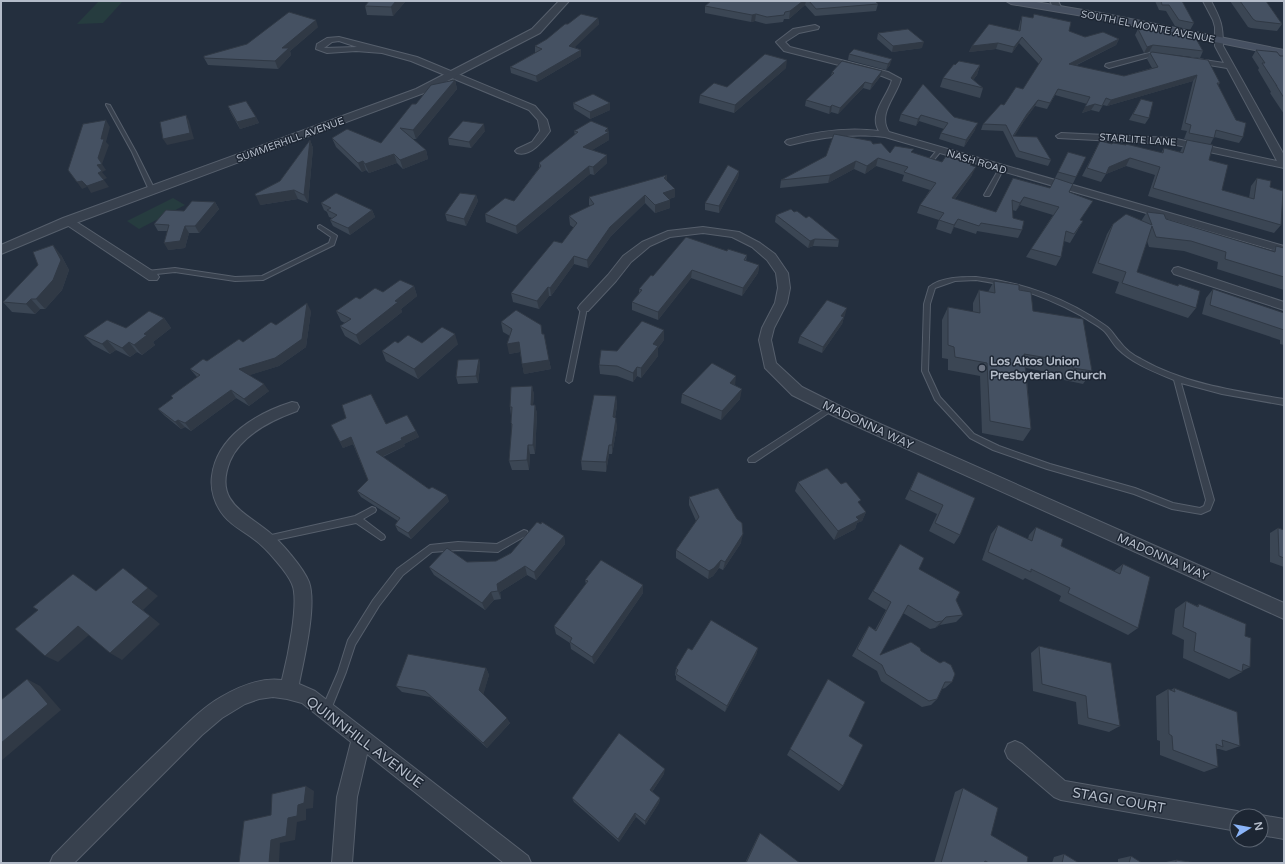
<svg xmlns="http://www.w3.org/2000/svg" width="1285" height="864" font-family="'Varela Round',sans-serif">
<rect width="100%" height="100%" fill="#242f3e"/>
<g fill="#263c3f">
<polygon points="98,2 122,2 103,23 77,24"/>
<polygon points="173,198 185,205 139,229 127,221"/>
</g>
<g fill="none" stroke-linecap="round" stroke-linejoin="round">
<defs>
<g id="service">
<polygon points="106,104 110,105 136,152 155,190 154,191 149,190 132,152 106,105"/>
<polygon points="938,149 942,150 932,162 922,162 922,160 929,160"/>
<polygon points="1000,167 1004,168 990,195 989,196 985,196 984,195"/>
<polygon points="320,225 336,235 337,236 334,245 263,280 235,281 175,272 147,275 144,273 147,271 175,268 235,277 262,276 329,243 331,237 318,228 318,226"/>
<path d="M976 277C1022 282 1068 299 1106 326 1112 330 1115 337 1120 342 1125 349 1133 355 1141 359 1185 384 1235 391 1284 399V405L1222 394 1181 383 1214 500 1210 510 1201 514 1172 509 1134 494 1047 469 993 450 970 438 935 400 922 371 924 304 929 287C941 277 961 277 976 277ZM976 280C1013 285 1047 297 1080 315 1087 320 1096 324 1103 330 1109 335 1112 343 1118 349 1133 364 1155 372 1174 380L1206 500 1204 506 1200 508 1173 503 1135 488 1050 464 999 446 974 434 940 397 928 371 930 304 935 288 955 281Z"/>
<polygon points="584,306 587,308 572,381 569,383 566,381 581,308"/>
<polygon points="831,405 834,408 833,410 755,462 749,462 748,460 749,458"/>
<polygon points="372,507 375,508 376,510 375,512 363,519 384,535 385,537 384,539 381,540 356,523 267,542 264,541 263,539 264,537 267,536 355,516"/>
<polygon points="524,530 527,531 528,533 527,535 501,550 498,552 458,550 432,552 403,575 379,606 355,645 346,672 329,714 326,716 323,714 321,711 338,672 348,640 373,600 397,569 430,545 458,542 497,544"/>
</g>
<g id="minor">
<polygon points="1050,1 1058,1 1062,9 1061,11 1055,11"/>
<path d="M1203 1H1211C1221 20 1223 25 1223 46L1284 155V168L1172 144 1058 138 1056 136 1061 133 1172 138 1277 161 1227 68 1191 62 1187 60 1191 58 1224 63 1215 46V27L1213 20Z"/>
<path d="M815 25 819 27 818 29 799 33 785 42 790 47 888 72 901 79C896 97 877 114 889 132L1284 246V253L885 137C852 133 822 137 790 145L787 144 785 142 787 140C817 131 847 127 879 131 868 114 888 96 892 80L882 76 784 51 776 42 793 29Z"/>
<path d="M339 37 417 57 535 106 547 120 550 131C543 141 531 157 517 153L515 151 517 149 532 142 540 131 538 120 529 110 411 61 382 53 356 51 327 53 316 49 317 44 327 38ZM339 41 357 47 324 48 332 42Z"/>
<polygon points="1149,53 1168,55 1172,57 1168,59 1149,57 1109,68 1105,66 1106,64"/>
<polygon points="68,218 72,219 157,274 159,277 157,280 149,280 64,223 63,221"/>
<polygon points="703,227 739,232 760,243 775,254 788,273 790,288 787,303 774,328 771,340 776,363 802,387 844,408 1284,603 1284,619 834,416 792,395 765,368 759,340 762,328 775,303 778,288 776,273 767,260 752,247 732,237 703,233 670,237 650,246 631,262 616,281 588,311 580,311 578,308 580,305 608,275 623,256 642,242 668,231"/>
<polygon points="1178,267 1284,302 1284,310 1174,274 1172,271 1174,268"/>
<path d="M292 402 297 403 299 407 297 411C272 420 241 435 230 461 214 501 243 511 269 532 281 542 303 567 309 582 317 605 304 659 299 684L315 691 528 856 531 863H504L367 754 357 797 352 863H332L337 797 351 742 302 703 287 699 273 697 259 699 245 704 222 718 202 735 74 863H50L53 856C89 819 126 782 164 746 182 729 200 709 221 697 240 686 261 677 282 680 287 660 300 601 292 584 288 573 265 547 255 540 245 532 232 526 224 516 215 505 210 490 212 476 217 436 257 413 292 402Z"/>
<polygon points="1015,741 1022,744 1065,781 1237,811 1244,814 1245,816 1237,816 1237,831 1061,800 1054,797 1008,758 1005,751 1008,744"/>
<polygon points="1261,815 1284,819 1284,839 1261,835 1261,816 1258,816"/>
</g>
<polygon id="tertiary" points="559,1 569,1 540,33 424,93 73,224 1,254 1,245 63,218 416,89 532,29"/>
<polygon id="secondary" points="1006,1 1030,1 1101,13 1284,50 1284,56 1101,19 1011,4"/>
</defs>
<use href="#service" stroke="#565f6c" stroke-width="2"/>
<use href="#minor" stroke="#565f6c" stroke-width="2"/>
<use href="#tertiary" stroke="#565f6c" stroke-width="2"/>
<use href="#secondary" stroke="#565f6c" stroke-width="2"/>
<use href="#service" fill="#38414e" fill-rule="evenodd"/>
<use href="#minor" fill="#38414e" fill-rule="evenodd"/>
<use href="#tertiary" fill="#38414e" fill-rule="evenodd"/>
<use href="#secondary" fill="#465061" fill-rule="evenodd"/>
</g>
<g fill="#3b4654">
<polygon points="711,1 875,1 878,4 876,11 815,16 805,5 789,19 784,19 783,22 766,24 755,21 751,22 705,13 705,6"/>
<polygon points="1155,1 1182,1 1194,23 1190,30 1175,26 1166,11 1159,10"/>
<polygon points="1230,1 1266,1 1282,24 1277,31 1251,28 1248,27"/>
<polygon points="405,2 393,16 367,15 365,6"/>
<polygon points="1034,14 1069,31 1085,37 1119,39 1116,45 1075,66 1124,76 1152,68 1147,59 1150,53 1220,83 1218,85 1243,137 1239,143 1214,137 1210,145 1209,160 1222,190 1249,198 1251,186 1257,178 1270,187 1281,225 1274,233 1148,196 1155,175 1126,166 1106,174 1101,182 1082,176 1100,141 1112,144 1126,145 1126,144 1161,153 1164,148 1180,152 1182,148 1187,140 1184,139 1187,131 1181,130 1193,81 1107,106 1103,105 1099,112 1091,110 1082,113 1087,104 1055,95 1047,109 1035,106 1024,121 1014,136 1051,160 1048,166 1016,157 1003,131 981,130 983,124 1023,89 1039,64 1019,43 1012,53 996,49 969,52 972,46 1018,31 1020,22 1022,16 1033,18"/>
<polygon points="598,18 599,24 574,47 581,50 581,56 537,82 511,73 510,67 535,53 535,46 547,39 568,24"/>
<polygon points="318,27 290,51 291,55 278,69 208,65 204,58"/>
<polygon points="1138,29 1203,51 1200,58 1149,52 1144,53 1135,35"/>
<polygon points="878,33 922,48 892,52 877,39"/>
<polygon points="854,49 890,65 886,70 848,60 849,54"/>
<polygon points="1256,50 1284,56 1284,114 1270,93 1271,92 1258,70 1259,68 1252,57"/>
<polygon points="955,65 980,65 977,75 973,80 983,88 980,98 940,87 943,78"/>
<polygon points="786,68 734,113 699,103 700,95 727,87"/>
<polygon points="832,72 880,77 870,90 863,88 838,114 831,112 829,114 805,106 806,100 831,76"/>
<polygon points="455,80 457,89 416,139 413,139 426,150 428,159 403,169 397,163 369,173 366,170 362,172 336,147 332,138 381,143 416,104"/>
<polygon points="1141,99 1149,118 1145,124 1129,120"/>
<polygon points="573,103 610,103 610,110 590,119 574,109"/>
<polygon points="228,106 256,117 259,123 240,129 231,113"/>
<polygon points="901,114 954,117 975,130 964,147 939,139 941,133 944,129 919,121 916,126 899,121"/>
<polygon points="608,128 609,140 592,150 607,155 607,163 594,175 590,174 517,234 486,222 485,214 514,201 539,168 539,163 575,135 574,131"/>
<polygon points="485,131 471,148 449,145 448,138"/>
<polygon points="310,140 313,148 308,203 298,199 260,205 280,181"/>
<polygon points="873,144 890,153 913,153 942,162 970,165 972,175 955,199 996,212 1013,178 1050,188 1055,178 1071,183 1055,178 1068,152 1076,177 1069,192 1081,221 1083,221 1070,243 1064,241 1061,257 1056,266 1026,257 1031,249 1053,215 1020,205 1016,211 1012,210 1013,218 1022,230 1018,238 977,231 976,234 954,227 951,234 936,229 939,220 917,213 920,205 930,190 902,181 904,175 876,166 865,174 854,169 828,183 780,188 781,180"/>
<polygon points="739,171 738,178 719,213 705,210 705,203"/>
<polygon points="667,181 675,197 669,199 670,208 655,213 645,203 611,236 588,268 574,264 551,296 549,296 539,309 513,302 511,293 562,243 574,228 570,225 569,216 590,206 589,205 589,197"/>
<polygon points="476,195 478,201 466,226 447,221 445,214"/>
<polygon points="215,202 219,209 199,233 189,233 185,248 168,250 167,231 158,231 154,224 184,211"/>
<polygon points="321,203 372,210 375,217 350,235 333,226 330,220 332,218 329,217 327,212 324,210"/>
<polygon points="794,212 806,218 839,240 838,247 813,246 808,248 775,222 776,215"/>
<polygon points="1147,212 1166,219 1271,251 1276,246 1284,248 1284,290 1217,269 1218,262 1184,251 1149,247 1147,241 1137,272 1178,286 1179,284 1196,308 1188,318 1115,293 1119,282 1092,273 1107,234 1113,224 1141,221"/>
<polygon points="727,251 747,255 746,261 759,265 758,273 742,296 691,278 658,320 632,310 632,302 639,293 639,289 653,276"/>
<polygon points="61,255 69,270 62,290 45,309 40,309 35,314 12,312 3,302"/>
<polygon points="994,281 1019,290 1033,311 1092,371 1083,384 1064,380 1063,375 1026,368 1031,429 1023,441 982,433 980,376 948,370 948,359 942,358 942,320 948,307 973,312 973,303 979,290 988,292"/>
<polygon points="414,286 417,296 401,309 402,312 360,345 345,336 340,326 345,323 341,321 336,311 360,299 383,292"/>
<polygon points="1213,289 1284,313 1284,345 1280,344 1280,340 1202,314 1206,298"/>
<polygon points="311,311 306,347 279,366 249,375 269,391 249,406 236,398 191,431 185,427 181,429 165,416 158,409 173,398 171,396 197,377 190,369 207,361 276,325"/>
<polygon points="845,315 844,317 842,324 822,353 798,343 800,336"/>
<polygon points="164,318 171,328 153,342 155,345 142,355 137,352 130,357 116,350 110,354 93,345 84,336 126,328"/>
<polygon points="501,322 542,334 549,360 551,369 524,374 520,352 509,354 510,336 503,332"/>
<polygon points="664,340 658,348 658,356 641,378 637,376 633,382 617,376 600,374 599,365 617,351"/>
<polygon points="398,343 422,343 458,344 418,379 386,361 382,351"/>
<polygon points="479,359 480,366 478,383 458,384 456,377"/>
<polygon points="532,386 534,395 533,405 535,405 537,414 535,454 530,454 529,470 512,470 509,461 512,428 511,423 511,416 510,407"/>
<polygon points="682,394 740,399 721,420 681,403"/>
<polygon points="616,396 617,406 615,418 617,427 612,454 609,454 606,472 582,470 581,461"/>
<polygon points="386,424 416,431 419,437 404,444 405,446 383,457 429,489 449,501 411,539 398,531 395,525 398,521 361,497 357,491 368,480 353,444 343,448 340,442"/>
<polygon points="918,472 975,498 960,535 954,544 929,531 937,514 905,499"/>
<polygon points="798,482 841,484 866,512 862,521 857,523 855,529 834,540 795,491"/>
<polygon points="689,497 741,543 723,570 719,568 713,576 708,579 676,558 676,550 696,521 689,505"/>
<polygon points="998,525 1028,539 1029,535 1036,527 1061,546 1114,571 1123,564 1138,628 1128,635 1059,601 1061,596 1025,578 1023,580 982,560 991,534"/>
<polygon points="1278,528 1284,530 1284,567 1270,562 1270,533"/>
<polygon points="564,536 565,544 536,580 527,575 500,592 501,599 494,600 485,610 434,575 429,567 467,562 496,561 511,553"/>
<polygon points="900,544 919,569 956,600 963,615 956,622 940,625 935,628 930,629 903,613 880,655 921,651 952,682 945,688 942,689 937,699 931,705 922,707 881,681 877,671 852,656 864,634 869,626 875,630 886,610 868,599"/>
<polygon points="585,580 643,585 643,593 594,664 571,649 570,643 556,634 554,626 586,584"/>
<polygon points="1186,601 1197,606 1199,604 1245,636 1250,667 1242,671 1242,672 1229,679 1183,658 1184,640 1172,634 1175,609"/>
<polygon points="1039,646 1120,726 1109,732 1078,724 1076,702 1033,691 1031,653"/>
<polygon points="758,648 756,655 725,712 676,680 676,676 675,675 676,668 692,650"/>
<polygon points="486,668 489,675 483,694 510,723 487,748 430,697 402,692 396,686"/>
<polygon points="828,679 849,736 843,786 839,791 787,755"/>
<polygon points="1174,688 1240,746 1226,751 1219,749 1216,749 1218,767 1204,772 1160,755 1160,741 1157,740 1156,696 1168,689 1171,690"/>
<polygon points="664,774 652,792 660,798 659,803 645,825 636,817 619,842 574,802 572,798"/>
<polygon points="963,788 991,835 1027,863 934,863 955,792"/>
<polygon points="760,833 800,863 745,863 758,836"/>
<polygon points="1064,854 1079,863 1052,863 1054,857"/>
<polygon points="1131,856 1142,863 1118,863 1118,859"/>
<polygon points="1176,860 1196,863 1167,863 1166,862"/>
</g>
<g fill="#303945">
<polygon points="396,1 404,1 405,2 393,16 391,7"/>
<polygon points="803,1 806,1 805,5 789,19 790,11"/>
<polygon points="756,14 755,21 751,22 752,15"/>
<polygon points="598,18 599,24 570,52 569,46"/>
<polygon points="316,20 318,27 290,51 291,55 278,69 275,61 282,48"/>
<polygon points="1022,37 1019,43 1012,53 1014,47"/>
<polygon points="1119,39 1116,45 1066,70 1069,64"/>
<polygon points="924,42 922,48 892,52 893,46"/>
<polygon points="998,43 996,49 969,52 972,46"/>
<polygon points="1153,45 1149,52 1144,53 1147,47"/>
<polygon points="581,50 581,56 537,82 536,76"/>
<polygon points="892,59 890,65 886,70 888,64"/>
<polygon points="787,60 786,68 734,113 735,105"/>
<polygon points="980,65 977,75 969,85 971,78"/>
<polygon points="882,71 880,77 870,90 872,84"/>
<polygon points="1197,75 1193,81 1107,106 1111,100"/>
<polygon points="455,80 457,89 416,139 413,130"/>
<polygon points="865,82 863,88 838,114 840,108"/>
<polygon points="1058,89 1055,95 1047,109 1050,103"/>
<polygon points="1038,100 1035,106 1024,121 1013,139 1013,138 1027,114"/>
<polygon points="610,103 610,110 590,119 590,112"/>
<polygon points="1095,104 1091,110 1082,113 1085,107"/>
<polygon points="832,105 831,112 829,114 830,107"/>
<polygon points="186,115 189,121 194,139 167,145 163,139"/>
<polygon points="921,115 919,121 916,126 918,119"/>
<polygon points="256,117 259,123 240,129 237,122"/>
<polygon points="106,120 110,127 106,142 109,145 102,164 106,170 102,172 107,178 103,180 98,173 97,165 98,158 101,139"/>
<polygon points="978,123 975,130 964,147 966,140"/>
<polygon points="484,124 485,131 471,148 469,142"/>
<polygon points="608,128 609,140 584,155 583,147"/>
<polygon points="310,140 313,148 308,203 304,195"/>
<polygon points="426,150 428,159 403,169 400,160"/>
<polygon points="394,154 397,163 369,173 365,164"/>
<polygon points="607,155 607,163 594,175 593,167"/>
<polygon points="878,158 876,166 865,174 867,166"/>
<polygon points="1130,158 1126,166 1106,174 1109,167"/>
<polygon points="363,161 366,170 362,172 358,163"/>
<polygon points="856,161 854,169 828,183 830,175"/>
<polygon points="589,166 590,174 517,234 516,226"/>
<polygon points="976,167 972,175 949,207 952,198"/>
<polygon points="739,171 738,178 719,213 719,206"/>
<polygon points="667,175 667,183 664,178"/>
<polygon points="104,180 109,187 91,193 87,186"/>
<polygon points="82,181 87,187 82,189 77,182"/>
<polygon points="675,189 675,197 663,201 663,193"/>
<polygon points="294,190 298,199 260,205 256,196"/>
<polygon points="476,195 478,201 466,226 464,219"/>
<polygon points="645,195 645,203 611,236 588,268 587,260 610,227"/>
<polygon points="1024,197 1020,205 1016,211 1020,203"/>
<polygon points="670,200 670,208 655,213 655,205"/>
<polygon points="215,202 219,209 199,233 195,226"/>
<polygon points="372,210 375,217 350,235 348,228"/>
<polygon points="958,219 954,227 951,234 954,225"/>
<polygon points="185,226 189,233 185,248 168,250 164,243"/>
<polygon points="815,239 813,246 808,248 810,241"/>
<polygon points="53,245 61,255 69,270 62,290 45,309 36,299"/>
<polygon points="574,256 574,264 551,296 550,288"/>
<polygon points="759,265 758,273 742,296 743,288"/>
<polygon points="692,270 691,278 658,320 658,312"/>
<polygon points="414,286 417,296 401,309 402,312 360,345 356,335 395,301"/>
<polygon points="548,287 549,296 539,309 537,301"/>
<polygon points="31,299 40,309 35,314 26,304"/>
<polygon points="307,303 311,311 306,347 279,366 244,377 239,369"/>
<polygon points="847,308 845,315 839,323 841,316"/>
<polygon points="844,317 842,324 822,353 823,347"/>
<polygon points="164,318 171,328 153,342 155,345 142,355 134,345 144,334"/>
<polygon points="664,330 664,340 658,348 658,356 641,378 641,368 653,344"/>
<polygon points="455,334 458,344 418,379 414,369"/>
<polygon points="107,340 116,350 110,354 102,344"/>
<polygon points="129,342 137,352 130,357 122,348"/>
<polygon points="519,342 520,352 509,354 507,344"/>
<polygon points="479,359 480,366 478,383 476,376"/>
<polygon points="549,360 551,369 524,374 522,364"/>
<polygon points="637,367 637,376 633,382 633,373"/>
<polygon points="736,376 735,386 730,383"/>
<polygon points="264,384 269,391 249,406 244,399"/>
<polygon points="532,386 534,395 532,414 531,405"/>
<polygon points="742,389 740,399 721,420 722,411"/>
<polygon points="231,390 236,398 191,431 185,423"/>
<polygon points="616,396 617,406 613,427 613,417"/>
<polygon points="535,405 537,414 535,454 533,445"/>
<polygon points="616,418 617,427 612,454 612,445"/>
<polygon points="178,420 185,427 181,429 175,422"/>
<polygon points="416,431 419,437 404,444 405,446 379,458 376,452 401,438"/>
<polygon points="351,437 354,444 343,448 340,442"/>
<polygon points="528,445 530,454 529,470 527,460"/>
<polygon points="609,445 609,454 606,472 606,462"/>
<polygon points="447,495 449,501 411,539 408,533"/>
<polygon points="866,512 862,521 857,523 855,529 834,540 838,531 856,517"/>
<polygon points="743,534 741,543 723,570 725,562"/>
<polygon points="564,536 565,544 536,580 534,572"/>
<polygon points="721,560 719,568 713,576 708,579 709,571"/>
<polygon points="525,566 527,575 500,592 501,599 498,591 497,584"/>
<polygon points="643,585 643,593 594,664 592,657"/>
<polygon points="148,588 158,596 143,610 160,624 122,660 110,653 132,602"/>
<polygon points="491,592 494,600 485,610 482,603"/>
<polygon points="946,617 940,625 935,628"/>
<polygon points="78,626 90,634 58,662 45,656"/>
<polygon points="758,648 756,655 725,712 727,706"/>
<polygon points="486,668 489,675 483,696 479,690"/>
<polygon points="27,679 40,686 61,710 1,761 1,743"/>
<polygon points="507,718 510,723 487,748 483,743"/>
<polygon points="665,769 664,774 650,795 650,790"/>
<polygon points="306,786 314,791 313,808 306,809 306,820 297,822 295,840 280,843 279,863 269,863 271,840 298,805"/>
<polygon points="660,798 659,803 645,825 645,821"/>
<polygon points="635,813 636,817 619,842 618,839"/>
</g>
<g fill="#455162" stroke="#303945">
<polygon points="369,1 396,1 391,7 365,6"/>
<polygon points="711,1 803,1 790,11 785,12 784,15 767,17 756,14 752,15 705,6"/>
<polygon points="809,1 875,1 878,4 816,9"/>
<polygon points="1161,1 1182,1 1194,23 1179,20 1169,5 1162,5"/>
<polygon points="1240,1 1266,1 1282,24 1256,21 1253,19"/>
<polygon points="289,12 316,20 282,48 289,48 275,61 204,58 204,56 247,44"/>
<polygon points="581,14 598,18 569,46 581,50 536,76 510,67 542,49 535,46 547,39 565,24 568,24"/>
<polygon points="1034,14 1071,22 1069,31 1085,37 1103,32 1119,39 1069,64 1124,76 1158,67 1150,53 1152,52 1208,60 1220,83 1217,83 1236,120 1246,123 1243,137 1216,130 1214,138 1189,133 1191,125 1185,123 1197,75 1111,100 1106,98 1102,106 1095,104 1085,107 1090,97 1058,89 1050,103 1038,100 1027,114 1013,136 1037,137 1051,160 1019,151 1006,125 983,124 1001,104 1004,105 1016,87 1023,89 1042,59 1022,37 1014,47 998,43 972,46 989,24 1020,31 1022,16 1033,18"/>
<polygon points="908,29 924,42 893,46 878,33"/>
<polygon points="1138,29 1194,35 1203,51 1153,45 1147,47"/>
<polygon points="854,49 892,59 888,64 849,54"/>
<polygon points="1256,50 1277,52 1280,56 1284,56 1284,98 1276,85 1277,86 1262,63 1265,63"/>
<polygon points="765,54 787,60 735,105 700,95 714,83 727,87"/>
<polygon points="842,61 882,71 872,84 865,82 840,108 832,105 830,107 806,100 834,73 832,72"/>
<polygon points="959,61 980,65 971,78 983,88 943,78 954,64 955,65"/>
<polygon points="455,80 413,130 400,128 426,150 400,160 394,154 365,164 363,161 358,163 332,138 347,129 381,143 412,104 416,104 431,85"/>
<polygon points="923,84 954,117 978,123 966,140 941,133 948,123 921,115 918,119 901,114"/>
<polygon points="593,94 610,103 590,112 573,103"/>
<polygon points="1141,99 1153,102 1149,118 1133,114"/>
<polygon points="246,101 256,117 237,122 228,106"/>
<polygon points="186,115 190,133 163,139 160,122"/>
<polygon points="106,120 101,139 104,139 98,158 102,164 97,165 102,171 98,173 104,180 87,186 82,181 77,182 68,170 83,124"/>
<polygon points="463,121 484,124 469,142 448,138"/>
<polygon points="591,121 608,128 605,131 609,132 583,147 607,155 593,167 589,166 516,226 485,214 505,198 514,201 541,166 539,163 578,132 574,131"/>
<polygon points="834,134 871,141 873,144 881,143 890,153 895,146 914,149 911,152 942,162 946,156 971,164 970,165 976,167 952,198 996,212 1013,178 1050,188 1055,178 1073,184 1069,192 1093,201 1080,220 1083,221 1074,234 1066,231 1061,257 1031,249 1059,207 1024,197 1020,203 1012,200 1013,218 1024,221 1022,230 981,223 979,226 958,219 954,225 939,220 944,213 920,205 936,183 904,172 908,167 878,158 867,166 856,161 830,175 781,180 826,156"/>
<polygon points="310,140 304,195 294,190 256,196 255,194 280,181"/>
<polygon points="1187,140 1213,145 1209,160 1228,165 1222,190 1254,199 1257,178 1271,181 1270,187 1283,191 1281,225 1153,188 1160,167 1130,158 1109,167 1106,174 1087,168 1100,141 1112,144 1113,143 1126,145 1126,144 1163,153 1164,148 1183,153"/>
<polygon points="1068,152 1086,157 1076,177 1058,172"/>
<polygon points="728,165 739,171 719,206 705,203"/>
<polygon points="667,175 664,178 675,189 663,193 670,200 655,205 645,195 610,227 587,260 574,256 550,288 548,287 537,301 511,293 554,241 562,243 577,223 569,216 594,204 589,197"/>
<polygon points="336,193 372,210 348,228 330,220 337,215 327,210 331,208 321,203"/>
<polygon points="460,193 476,195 464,219 445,214"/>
<polygon points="192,201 215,202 195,226 185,226 180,241 164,243 169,225 154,224 166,210 184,211"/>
<polygon points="791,209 794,212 797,211 806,218 809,216 839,240 815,239 810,241 776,215"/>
<polygon points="1147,212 1164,214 1166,219 1275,252 1276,246 1284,248 1284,277 1225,259 1226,252 1191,241 1156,237 1152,226 1137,272 1178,286 1179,284 1200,291 1196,308 1122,283 1126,272 1098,263 1113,224 1126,214 1152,225"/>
<polygon points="686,237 727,251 728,249 747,255 744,260 759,265 743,288 692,270 658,312 632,302 642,290 639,289 651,275 653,276"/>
<polygon points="53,245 61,260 53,280 36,299 31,299 26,304 3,302 38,265 33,252"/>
<polygon points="400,280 414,286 395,301 398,302 356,335 340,326 351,319 336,311 356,297 360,299 375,288 383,292"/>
<polygon points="994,281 1019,285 1019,290 1031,292 1033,311 1083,319 1092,371 1073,368 1072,362 1024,354 1031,429 990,421 987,363 955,357 954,347 948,345 948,307 980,313 979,290 995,293"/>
<polygon points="1213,289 1284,313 1284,330 1210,305"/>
<polygon points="827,300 847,308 841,316 844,317 823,347 800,336"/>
<polygon points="307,303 302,339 275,358 239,369 264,384 244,399 231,390 185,423 178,420 175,422 158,409 173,398 171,396 200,375 190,369 203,359 207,361 239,339 243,342 271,322 276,325"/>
<polygon points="516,310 541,325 542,334 544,334 549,360 522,364 519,342 507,344 512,329 501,322"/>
<polygon points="149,311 164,318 144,334 147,335 134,345 129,342 122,348 107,340 102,344 84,336 107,320 126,328"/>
<polygon points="642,321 664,330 653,344 658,346 641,368 637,367 633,373 617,366 599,365 601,350 617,351"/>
<polygon points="442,327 455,334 414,369 382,351 395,341 398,343 408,335 422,343"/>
<polygon points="479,359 476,376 456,377 458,360"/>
<polygon points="712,363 736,376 730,383 742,389 722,411 682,394"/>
<polygon points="532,386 531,405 535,405 533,445 528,445 527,460 509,461 512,424 511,423 512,407 510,407 511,387"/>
<polygon points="371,394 386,424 407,415 416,431 401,438 402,440 376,452 429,489 432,487 447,495 408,533 395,525 400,518 357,491 368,480 351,437 340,442 331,425 346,418 342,405"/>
<polygon points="594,395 616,396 613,417 616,418 612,445 609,445 606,462 581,461"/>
<polygon points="827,468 841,484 846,482 861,500 858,502 866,512 856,517 859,520 838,531 798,482"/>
<polygon points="918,472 975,498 960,535 935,523 943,505 910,490"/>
<polygon points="718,488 737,519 742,523 743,534 725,562 721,560 714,568 709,571 676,550 699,517 689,497"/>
<polygon points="537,522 541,524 542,522 564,536 534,572 525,566 497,584 498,591 491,592 482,603 429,567 447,548 467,562 496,561 511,553"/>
<polygon points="998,525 1032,541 1036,527 1063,539 1061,546 1120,574 1123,564 1150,577 1138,628 1068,593 1070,588 1031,569 1031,572 988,552"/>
<polygon points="1278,528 1284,530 1284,558 1279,556"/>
<polygon points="900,544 924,558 919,569 960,592 956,600 963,615 946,617 942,621 936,622 908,605 880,655 911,642 920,648 921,651 940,663 944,661 951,665 955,674 952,682 945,682 937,699 929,701 886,674 882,665 857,649 869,626 876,631 891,602 873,591"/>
<polygon points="601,560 643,585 592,657 570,642 572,638 554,626 588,581 585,580"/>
<polygon points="123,568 148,588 132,602 150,616 110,653 78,626 45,656 15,629 38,610 33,607 73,574 96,591"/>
<polygon points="1186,601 1198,607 1199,604 1246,624 1245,636 1251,638 1250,667 1243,664 1242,672 1194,651 1196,633 1183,627"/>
<polygon points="711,620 758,648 727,706 676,674 678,670 676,668 688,648 692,650"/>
<polygon points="1039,646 1111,663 1120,726 1088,718 1086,696 1042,684"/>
<polygon points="408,654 486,668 479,690 507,718 483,743 425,691 396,686"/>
<polygon points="27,679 48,704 1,743 1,700"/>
<polygon points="828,679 865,702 849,736 863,745 843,786 790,749"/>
<polygon points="1174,688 1237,712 1240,746 1222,740 1223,747 1216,744 1218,767 1173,750 1172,736 1169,734 1168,689 1175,692"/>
<polygon points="619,733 665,769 650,790 660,798 645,821 635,813 618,839 572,798"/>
<polygon points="306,786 304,803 298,805 297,816 288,818 286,836 271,840 269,863 239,863 244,821 271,815 272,794"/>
<polygon points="963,788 998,808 991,835 1028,857 1027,863 989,863 985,861 984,863 941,863"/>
<polygon points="760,833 800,863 746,863"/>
<polygon points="1064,854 1079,863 1062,863"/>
<polygon points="1131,856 1142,863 1129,863"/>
<polygon points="1176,860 1196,863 1176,863"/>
</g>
<circle fill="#6b7280" stroke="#1d2633" stroke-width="1.5" cx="982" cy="368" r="4"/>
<g text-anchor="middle" stroke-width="3" stroke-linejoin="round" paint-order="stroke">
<g font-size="10" fill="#b4bcc9" stroke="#1d2633">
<text transform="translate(1148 26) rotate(11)" y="4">SOUTH EL MONTE AVENUE</text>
<text transform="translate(290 139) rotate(-20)" y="4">SUMMERHILL AVENUE</text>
<text transform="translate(1138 139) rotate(4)" y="4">STARLITE LANE</text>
<text transform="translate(977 161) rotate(17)" y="4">NASH ROAD</text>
</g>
<g font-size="12" font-weight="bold" fill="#b4bcc9" stroke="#1d2633" text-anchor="start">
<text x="990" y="365">Los Altos Union<tspan x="990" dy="14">Presbyterian Church</tspan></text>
</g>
<g font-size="12" fill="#b4bcc9" stroke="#1d2633">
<text transform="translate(868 425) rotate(25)" y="4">MADONNA WAY</text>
<text transform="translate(1163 557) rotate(24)" y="4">MADONNA WAY</text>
</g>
<g font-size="14" fill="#b4bcc9" stroke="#1d2633">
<text transform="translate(365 742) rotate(37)" y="5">QUINNHILL AVENUE</text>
<text transform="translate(1119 800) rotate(10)" y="5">STAGI COURT</text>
</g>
</g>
<rect width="1285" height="864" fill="none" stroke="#b4bcc9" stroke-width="4"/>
<g transform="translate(1249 828) rotate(79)"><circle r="19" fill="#1d2633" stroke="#59626f"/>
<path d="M0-3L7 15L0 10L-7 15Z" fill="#8ab4f8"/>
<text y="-6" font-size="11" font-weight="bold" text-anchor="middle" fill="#b4bcc9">N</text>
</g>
</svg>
